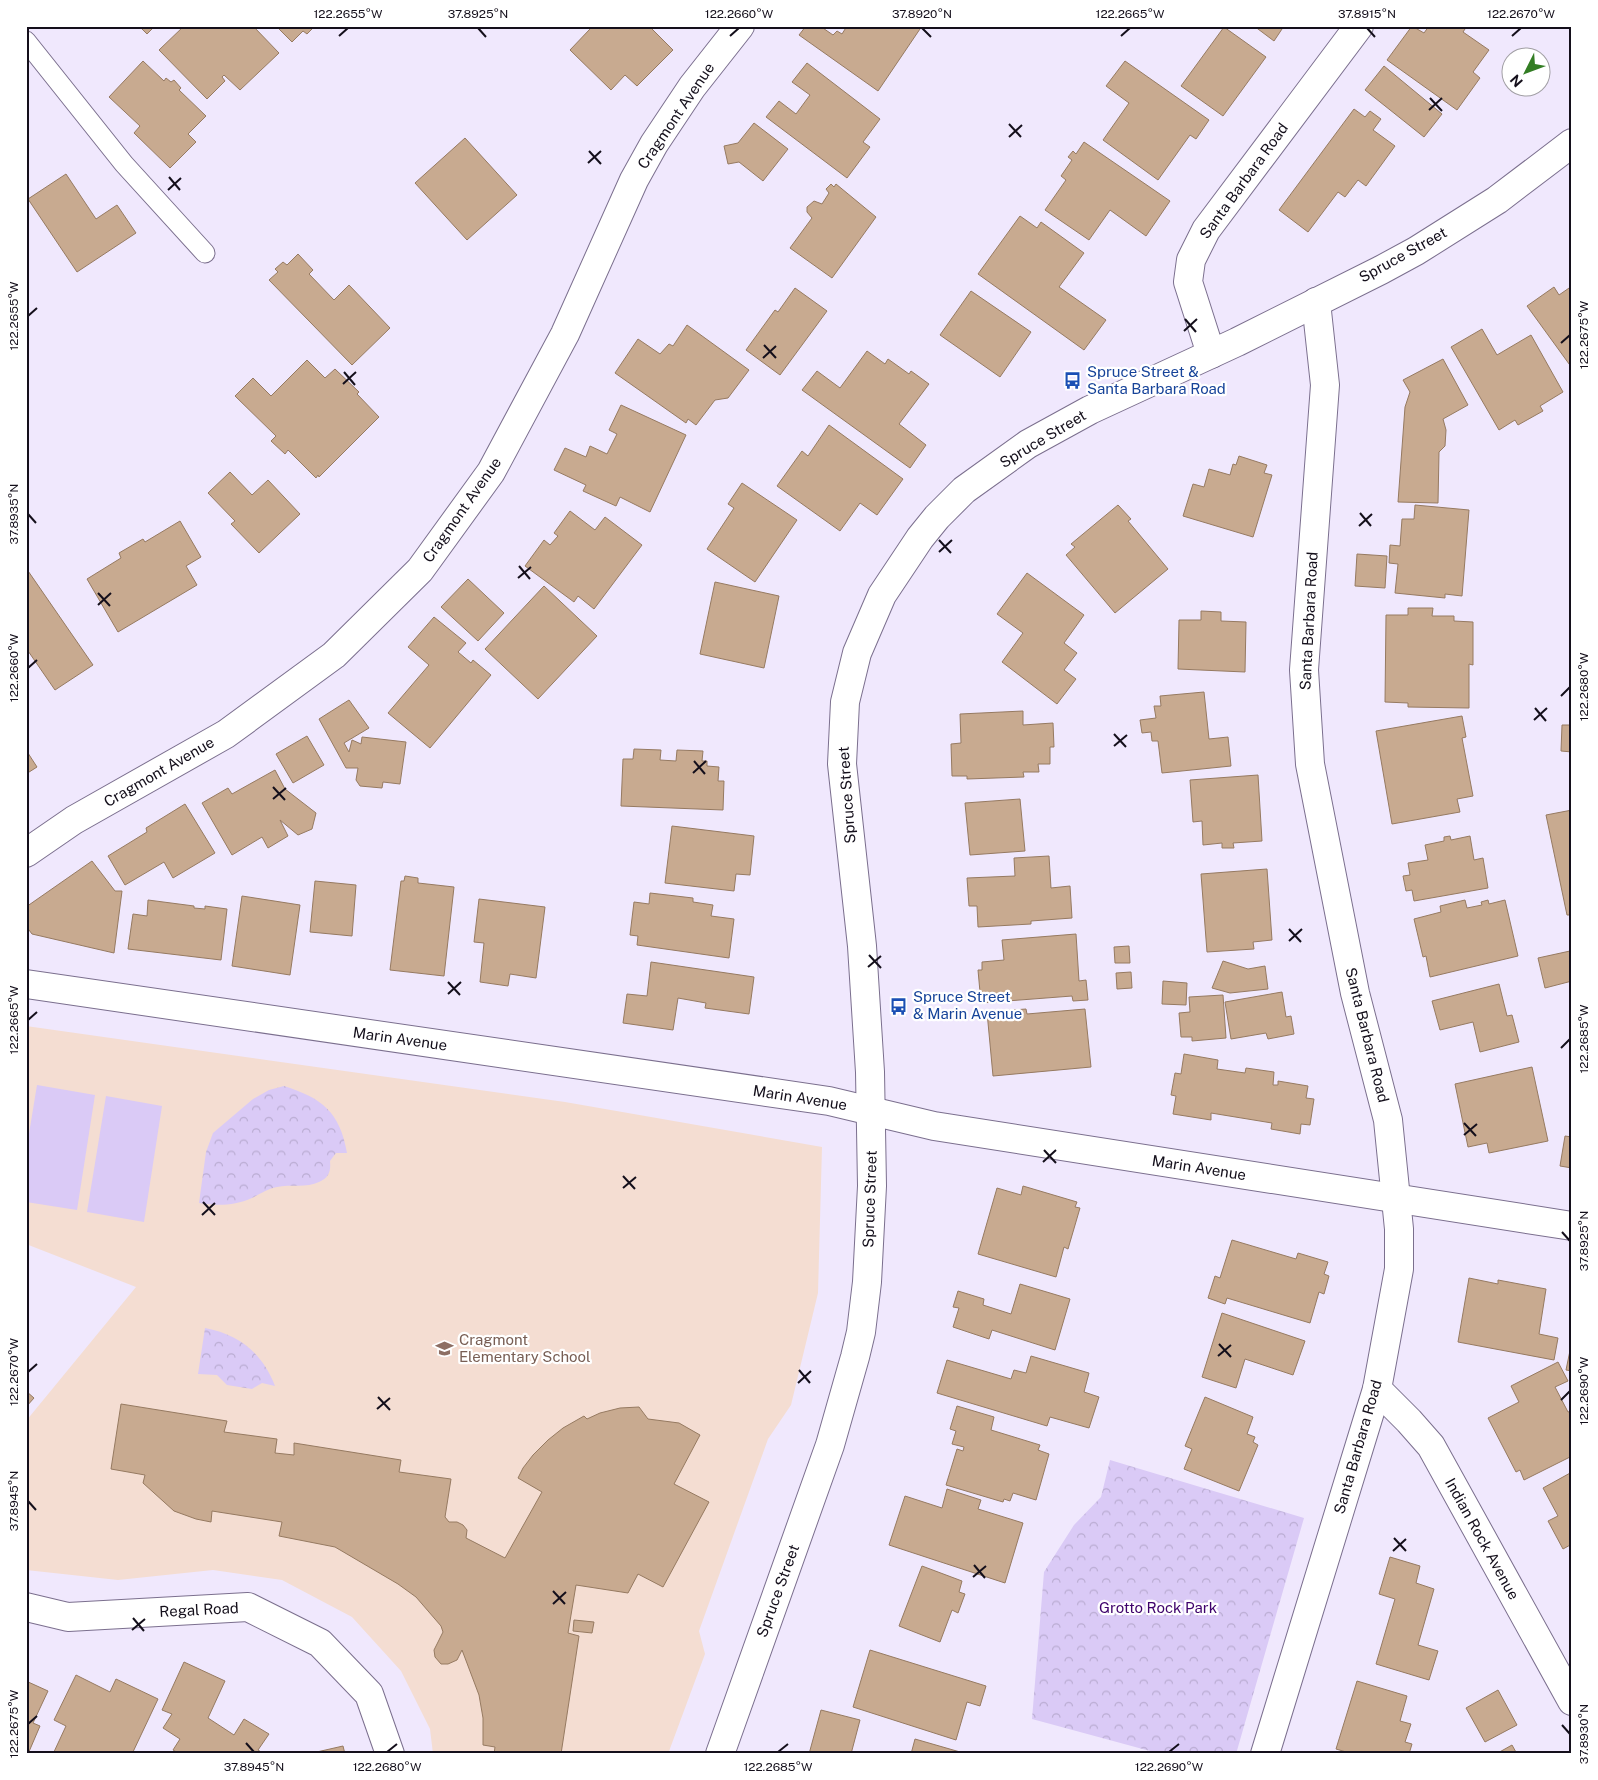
<svg xmlns="http://www.w3.org/2000/svg" width="1598" height="1780" font-family="'Public Sans',sans-serif">
<defs>
<pattern id="park-crowns" width="20" height="18" patternUnits="userSpaceOnUse" patternTransform="scale(1.25)"><rect width="20" height="18" fill="#dacaf6"/><path d="M2 6a3 3 0 1 1 6 0M12 15a3 3 0 1 1 6 0" fill="none" stroke="#baacd2"/></pattern>
</defs>
<rect width="100%" height="100%" fill="#f0e8fd"/>
<polygon fill="#f4ddd2" points="26,1026 565,1102 822,1147 818,1293 791,1405 768,1439 699,1631 705,1654 668,1754 433,1754 430,1729 401,1671 352,1617 282,1580 213,1570 118,1580 26,1570 26,1421 136,1287 26,1244"/>
<g fill="url(#park-crowns)">
<path d="M284 1086C322 1098 340 1112 347 1153H336L330 1161C331 1171 329 1178 319 1182 307 1188 290 1184 277 1187 267 1189 260 1194 252 1198 234 1206 217 1206 199 1203L206 1152 213 1133 253 1099 269 1090Z"/>
<path d="M205 1328C239 1334 263 1354 275 1386L262 1383 252 1389 227 1385 217 1375 198 1374Z"/>
<polygon points="1110,1460 1304,1518 1236,1754 1161,1754 1032,1719 1044,1572 1074,1525 1101,1497"/>
</g>
<g fill="#dacaf6">
<polygon points="37,1085 95,1095 77,1210 26,1202 26,1152"/>
<polygon points="106,1096 162,1106 144,1222 87,1212"/>
</g>
<g fill="#c8aa90" stroke="#967a61">
<polygon points="139,26 155,26 147,34"/>
<polygon points="184,26 253,26 279,53 240,90 224,75 222,77 225,81 207,99 159,50"/>
<polygon points="276,26 315,26 307,34 303,31 292,42"/>
<polygon points="588,26 649,26 673,50 637,86 625,75 611,90 570,50 590,29"/>
<polygon points="806,26 820,26 833,35 837,31 842,34 847,26 922,26 878,91 799,35"/>
<polygon points="1254,26 1284,26 1274,41"/>
<polygon points="1412,26 1424,33 1429,26 1467,26 1463,32 1489,50 1473,72 1480,78 1457,110 1387,60"/>
<polygon points="1224,27 1266,57 1223,116 1181,86"/>
<polygon points="143,61 164,81 166,78 171,82 174,80 181,88 179,90 206,116 188,134 196,142 170,168 134,133 140,126 109,97"/>
<polygon points="1125,61 1209,120 1196,139 1190,135 1158,180 1103,140 1129,103 1106,86"/>
<polygon points="807,63 880,119 863,142 870,147 847,178 766,117 779,101 796,114 810,95 792,82"/>
<polygon points="1384,66 1442,114 1424,137 1365,90"/>
<polygon points="1354,109 1365,117 1370,111 1381,119 1373,130 1395,146 1366,186 1358,180 1345,197 1338,192 1308,232 1279,210"/>
<polygon points="754,123 788,149 763,181 739,162 728,164 724,146 738,143"/>
<polygon points="465,138 517,195 467,240 415,183"/>
<polygon points="1084,142 1170,201 1146,236 1110,210 1089,240 1045,210 1066,180 1061,176 1072,160 1068,157 1073,151 1076,154"/>
<polygon points="66,174 96,219 117,205 136,233 77,272 28,199"/>
<polygon points="831,184 834,187 836,184 876,217 832,278 790,248 812,218 807,212 807,207 814,201 822,204 829,193 826,189"/>
<polygon points="1020,216 1037,228 1041,222 1084,253 1059,287 1106,320 1084,350 978,274"/>
<polygon points="298,254 313,270 309,274 334,300 349,285 390,328 352,365 269,280 278,272 275,269 283,262 287,265"/>
<polygon points="1572,286 1572,368 1527,306 1554,287 1559,295"/>
<polygon points="795,288 827,311 780,375 746,350 775,310 778,312"/>
<polygon points="971,291 1031,332 1000,377 940,335"/>
<polygon points="687,325 749,370 728,398 715,400 696,425 688,419 686,423 615,373 638,339 660,354 669,344 673,346"/>
<polygon points="1482,329 1497,355 1531,335 1563,392 1540,406 1543,411 1518,425 1515,420 1499,430 1451,347"/>
<polygon points="867,351 885,364 888,359 909,374 911,371 929,384 899,424 926,445 910,468 802,390 817,371 840,388"/>
<polygon points="1443,359 1468,405 1443,419 1446,430 1445,446 1439,452 1438,503 1398,502 1405,407 1410,392 1403,380"/>
<polygon points="307,360 325,378 335,369 359,392 357,394 379,417 319,477 318,475 316,478 288,450 285,454 271,441 276,436 235,396 253,378 271,396"/>
<polygon points="621,405 686,435 650,512 620,497 616,506 583,491 586,485 554,470 565,448 586,457 590,446 607,454 617,434 609,430"/>
<polygon points="829,425 903,479 877,515 860,503 840,531 777,486 802,451 808,456"/>
<polygon points="1239,456 1267,465 1264,473 1272,475 1253,537 1183,516 1193,484 1204,487 1209,469 1230,475 1233,464 1236,465"/>
<polygon points="230,472 252,495 268,480 300,514 259,553 231,524 235,521 208,493"/>
<polygon points="742,483 797,520 755,582 707,549 734,508 728,504"/>
<polygon points="1118,505 1131,519 1128,521 1168,569 1115,613 1066,555 1075,547 1071,544"/>
<polygon points="1415,505 1469,510 1462,596 1445,594 1445,598 1395,593 1398,564 1389,563 1390,545 1400,546 1402,519 1414,519"/>
<polygon points="570,511 595,530 605,517 642,545 594,609 578,596 574,602 525,566 544,540 550,545 558,536 554,533"/>
<polygon points="180,521 201,557 186,566 197,585 118,632 87,579 121,558 119,553 143,539 145,542"/>
<polygon points="1357,554 1387,556 1385,588 1355,586"/>
<polygon points="26,568 93,665 55,690 26,648"/>
<polygon points="1027,573 1084,615 1064,643 1077,653 1064,670 1076,679 1057,704 1002,662 1023,633 997,614"/>
<polygon points="468,579 504,613 478,641 441,607"/>
<polygon points="715,582 779,596 764,668 700,654"/>
<polygon points="544,586 597,636 538,699 485,649"/>
<polygon points="1408,608 1433,608 1432,616 1454,616 1454,621 1473,622 1473,665 1469,664 1469,708 1408,707 1408,703 1385,702 1386,615 1408,615"/>
<polygon points="1201,611 1221,612 1221,621 1246,622 1245,672 1178,669 1179,620 1201,620"/>
<polygon points="434,617 466,643 458,652 471,663 473,660 491,675 430,748 388,713 429,665 408,647"/>
<polygon points="1204,692 1209,739 1228,737 1231,766 1162,773 1158,741 1152,741 1151,732 1142,733 1140,720 1156,718 1154,706 1161,706 1160,696"/>
<polygon points="349,700 369,728 344,743 349,752 352,740 361,744 362,737 406,742 400,784 383,782 382,788 360,786 356,780 358,768 346,768 319,719"/>
<polygon points="1023,711 1023,725 1053,723 1054,747 1050,747 1050,764 1038,764 1039,772 1023,772 1024,777 967,779 967,776 952,776 951,744 961,743 960,714"/>
<polygon points="1462,716 1466,737 1462,738 1473,796 1457,799 1460,812 1392,824 1376,731"/>
<polygon points="1562,725 1572,725 1572,752 1561,751"/>
<polygon points="307,736 324,765 293,783 276,754"/>
<polygon points="634,749 661,750 660,760 676,761 677,750 703,751 702,761 707,761 707,766 719,767 718,781 724,781 723,810 621,806 623,759 633,759"/>
<polygon points="26,750 37,767 26,774"/>
<polygon points="275,770 285,789 316,813 312,829 298,835 280,820 288,836 268,848 262,837 232,855 202,803 228,788 232,794"/>
<polygon points="1258,775 1262,841 1233,843 1234,848 1222,848 1222,843 1203,845 1202,821 1193,822 1190,780"/>
<polygon points="1020,799 1025,851 970,855 965,803"/>
<polygon points="185,804 215,853 173,878 164,862 125,885 108,856 147,832 146,828"/>
<polygon points="1572,810 1572,915 1567,915 1546,815"/>
<polygon points="672,826 754,836 750,875 736,874 734,891 665,883"/>
<polygon points="1450,836 1451,840 1470,836 1474,860 1483,858 1488,888 1414,901 1412,890 1406,891 1403,876 1410,875 1408,863 1428,860 1425,845 1444,841 1444,837"/>
<polygon points="1049,856 1051,888 1070,886 1072,918 1031,921 1031,924 978,927 977,906 969,906 967,878 1015,876 1014,858"/>
<polygon points="92,861 115,891 122,891 114,953 32,934 26,926 26,907"/>
<polygon points="1267,869 1272,940 1253,942 1254,949 1207,952 1201,874"/>
<polygon points="405,876 418,878 418,883 454,887 444,976 390,970 401,881 404,881"/>
<polygon points="315,881 356,885 352,936 310,932"/>
<polygon points="650,893 693,898 693,902 713,905 711,916 734,919 729,958 637,945 638,936 630,935 634,902 649,904"/>
<polygon points="242,896 300,905 290,975 232,966"/>
<polygon points="479,899 545,907 536,978 510,974 508,986 480,982 484,943 474,942"/>
<polygon points="148,900 194,906 194,908 205,909 205,906 227,909 221,960 128,949 133,914 147,916"/>
<polygon points="1465,900 1467,908 1482,905 1481,902 1488,900 1489,904 1505,900 1518,956 1430,977 1426,956 1423,957 1414,919 1441,912 1440,906"/>
<polygon points="1076,934 1079,981 1086,980 1088,1000 1073,1001 1072,996 981,1003 978,970 982,970 982,962 1004,960 1002,940"/>
<polygon points="1129,946 1130,963 1115,963 1114,947"/>
<polygon points="1570,951 1572,981 1545,988 1538,958"/>
<polygon points="1223,961 1248,969 1265,966 1268,989 1230,993 1212,988"/>
<polygon points="651,962 754,977 749,1014 705,1008 706,1003 678,998 673,1030 623,1023 627,994 647,996"/>
<polygon points="1131,972 1132,988 1117,989 1116,973"/>
<polygon points="1163,981 1187,983 1186,1005 1162,1004"/>
<polygon points="1499,984 1507,1016 1512,1015 1519,1042 1480,1052 1473,1022 1440,1030 1432,1001"/>
<polygon points="1282,992 1286,1017 1291,1016 1294,1034 1268,1039 1266,1033 1231,1039 1225,1002"/>
<polygon points="1223,995 1226,1038 1192,1041 1192,1037 1181,1037 1179,1013 1190,1012 1189,997"/>
<polygon points="1026,1009 1027,1014 1085,1009 1091,1067 993,1076 987,1012"/>
<polygon points="1184,1054 1218,1060 1217,1069 1245,1073 1246,1068 1274,1072 1273,1085 1278,1085 1278,1081 1308,1086 1306,1098 1314,1099 1310,1125 1301,1124 1300,1134 1271,1129 1272,1123 1211,1113 1211,1120 1173,1114 1176,1096 1171,1095 1175,1073 1181,1074"/>
<polygon points="1532,1067 1548,1141 1489,1153 1487,1143 1468,1147 1455,1084"/>
<polygon points="1565,1136 1572,1137 1572,1168 1560,1166"/>
<polygon points="1023,1186 1077,1202 1075,1207 1080,1208 1068,1249 1064,1247 1056,1277 978,1254 997,1188 1021,1195"/>
<polygon points="1232,1240 1296,1259 1298,1253 1328,1262 1324,1274 1329,1276 1324,1294 1319,1292 1310,1323 1227,1298 1225,1304 1208,1298 1215,1276 1220,1278"/>
<polygon points="1469,1278 1498,1284 1498,1280 1546,1289 1539,1334 1558,1338 1554,1360 1458,1342"/>
<polygon points="1020,1284 1070,1299 1055,1350 992,1330 989,1339 953,1327 959,1308 953,1307 958,1291 984,1299 983,1305 1011,1314"/>
<polygon points="1222,1313 1305,1341 1293,1375 1245,1359 1236,1388 1202,1377"/>
<polygon points="1572,1341 1572,1371 1566,1370"/>
<polygon points="1031,1356 1089,1373 1084,1392 1099,1397 1089,1428 1050,1417 1047,1426 937,1393 947,1360 1011,1379 1014,1370 1026,1373"/>
<polygon points="1558,1362 1568,1381 1555,1387 1568,1412 1572,1411 1572,1456 1524,1480 1520,1470 1516,1472 1488,1418 1519,1402 1511,1386"/>
<polygon points="26,1391 34,1398 26,1407"/>
<polygon points="1205,1397 1253,1417 1247,1434 1255,1437 1253,1442 1258,1445 1239,1491 1184,1469 1192,1449 1185,1446"/>
<polygon points="121,1404 227,1421 224,1432 277,1439 275,1453 294,1455 294,1443 401,1460 399,1472 451,1479 445,1517 449,1522 457,1522 463,1525 467,1530 466,1538 505,1558 542,1492 518,1478 523,1468 533,1455 548,1440 563,1428 584,1416 587,1419 600,1413 620,1408 639,1407 648,1419 679,1423 700,1435 674,1484 709,1502 663,1587 638,1574 628,1593 576,1585 568,1633 579,1636 561,1754 494,1754 495,1747 483,1745 483,1718 479,1695 462,1650 457,1660 448,1664 441,1664 435,1657 434,1650 443,1632 441,1626 416,1597 398,1584 335,1547 279,1536 282,1522 212,1511 211,1522 196,1519 174,1511 143,1483 145,1475 111,1469"/>
<polygon points="957,1406 994,1417 991,1430 1040,1445 1038,1450 1049,1454 1036,1500 1013,1493 1010,1501 1004,1499 1003,1502 946,1485 957,1449 963,1451 964,1447 952,1444 956,1431 950,1429"/>
<polygon points="1572,1472 1572,1544 1563,1549 1548,1521 1558,1516 1543,1488"/>
<polygon points="947,1489 981,1500 978,1509 1023,1523 1005,1583 889,1545 905,1496 942,1508"/>
<polygon points="1390,1557 1420,1566 1416,1583 1434,1589 1418,1645 1438,1651 1429,1680 1376,1664 1395,1599 1379,1594"/>
<polygon points="922,1566 962,1581 959,1592 965,1594 958,1613 952,1610 940,1642 899,1626"/>
<polygon points="574,1620 594,1622 592,1633 573,1631"/>
<polygon points="870,1650 986,1686 980,1706 967,1702 956,1740 853,1707"/>
<polygon points="184,1662 225,1681 208,1718 234,1735 244,1719 269,1734 258,1750 264,1754 180,1754 173,1750 180,1739 163,1728 172,1714 162,1710"/>
<polygon points="76,1675 110,1692 116,1679 158,1699 132,1754 53,1754 66,1726 54,1720"/>
<polygon points="26,1681 48,1691 33,1723 40,1726 28,1754 26,1754"/>
<polygon points="1357,1681 1407,1696 1400,1721 1411,1724 1405,1742 1412,1744 1409,1754 1353,1754 1336,1749"/>
<polygon points="1498,1690 1517,1725 1485,1742 1466,1708"/>
<polygon points="821,1710 860,1720 851,1754 809,1754"/>
<polygon points="915,1739 967,1754 911,1754"/>
<polygon points="1512,1745 1517,1754 1496,1754"/>
<polygon points="343,1746 345,1754 308,1754"/>
</g>
<g fill="none" stroke-linecap="round" stroke-linejoin="round">
<defs>
<polyline id="service" points="26,41 124,164 205,253"/>
<g id="minor">
<polyline points="1211,354 1188,282 1191,260 1206,230 1359,26"/>
<polyline points="26,853 74,820 226,734 334,655 420,570 491,472 565,334 634,180 654,144 692,87 740,26"/>
<polyline points="1377,1389 1409,1421 1431,1446 1572,1701"/>
<polyline points="26,1607 68,1617 248,1607 320,1643 369,1694 390,1754"/>
<polyline points="1265,1754 1377,1389 1399,1269 1399,1229 1388,1120 1355,993 1310,764 1304,670 1325,385 1316,302"/>
</g>
<g id="tertiary">
<polyline points="26,984 829,1101 934,1126 1572,1226"/>
<polyline points="720,1754 830,1445 855,1357 861,1332 867,1282 872,1186 870,1072 862,946 842,764 845,702 857,653 882,595 920,538 937,517 964,490 1028,444 1090,410 1237,342 1381,270 1416,251 1497,200 1572,143"/>
</g>
</defs>
<use href="#service" stroke="#7b6f8e" stroke-width="21"/>
<use href="#minor" stroke="#7b6f8e" stroke-width="30"/>
<use href="#tertiary" stroke="#7b6f8e" stroke-width="30"/>
<use href="#service" stroke="#fff" stroke-width="19"/>
<use href="#minor" stroke="#fff" stroke-width="28"/>
<use href="#tertiary" stroke="#fff" stroke-width="28"/>
</g>
<path fill="none" stroke="#140f1b" stroke-width="2" d="M478 28 486 37M922 28 931 37M1367 28 1375 37M339 36 348 28M730 36 739 28M1121 36 1130 28M1512 36 1521 28M1430 98 1442 111M1429 110 1442 98M1009 124 1021 137M1009 137 1022 125M589 151 601 164M588 163 601 151M169 177 180 190M168 190 181 178M28 316 37 308M1185 319 1196 332M1184 331 1197 319M1561 343 1570 335M764 345 776 358M763 358 776 346M344 372 355 385M343 384 356 372M1360 513 1371 526M28 514 36 523M1359 526 1372 514M939 540 951 553M939 552 952 540M519 566 530 579M518 578 531 567M98 593 110 606M98 605 111 593M28 668 37 660M1561 696 1570 687M1535 708 1546 721M1534 720 1547 708M1114 734 1126 747M1114 746 1127 735M694 761 705 774M693 773 706 761M273 787 285 800M273 799 286 788M1289 929 1301 942M1289 941 1302 929M869 955 881 968M868 967 881 956M448 982 460 995M448 994 461 982M28 1020 37 1012M1561 1048 1570 1039M1464 1123 1476 1136M1464 1135 1477 1124M1044 1150 1056 1163M1043 1162 1056 1150M623 1176 635 1189M623 1188 636 1177M203 1202 215 1215M202 1215 215 1203M1562 1232 1570 1241M1219 1344 1231 1357M1218 1356 1231 1345M799 1370 810 1383M28 1372 37 1364M798 1383 811 1371M378 1397 390 1410M1561 1400 1570 1391M377 1409 390 1398M28 1501 36 1510M1394 1538 1406 1551M1393 1551 1406 1539M974 1565 985 1578M973 1577 986 1566M553 1591 565 1604M553 1604 566 1592M133 1618 144 1631M132 1630 145 1619M28 1724 37 1716M1562 1725 1570 1734M246 1743 254 1752M387 1752 397 1744M778 1752 788 1744M1169 1752 1179 1744"/>
<defs>
<symbol id="bus-bare" viewBox="-9 -9 18 18"><path d="M-5-6H5V4H4V6H2V4H-2V6H-4V4H-5ZM-3.5-4V0h7V-4ZM-3.5 1.2v1.5H-2V1.2ZM2 1.2v1.5H3.5V1.2Z" fill="#1a4fb4" stroke="#fff" stroke-width="2.5" paint-order="stroke"/></symbol>
<symbol id="school-bare" viewBox="-9 -9 18 18"><path d="M0-5L7-2L0 1L-7-2ZM-4 1L0 2.5L4 1V4Q0 6-4 4Z" fill="#8d6e63" stroke="#fff" stroke-width="2.5" paint-order="stroke"/></symbol>
</defs>
<g fill-rule="evenodd">
<use href="#bus-bare" x="1060" y="368" width="25" height="25"/>
<use href="#bus-bare" x="886" y="994" width="25" height="25"/>
<use href="#school-bare" x="432" y="1336" width="25" height="25"/>
</g>
<g text-anchor="middle" stroke-width="4.5" stroke-linejoin="round" paint-order="stroke">
<g font-size="15" fill="#140f1b" stroke="#fff">
<text transform="translate(676 116) rotate(-56)" y="5">Cragmont Avenue</text>
<text transform="translate(1244 181) rotate(-54)" y="5">Santa Barbara Road</text>
<text transform="translate(1403 255) rotate(-29)" y="5">Spruce Street</text>
<text transform="translate(1043 439) rotate(-31)" y="5">Spruce Street</text>
<text transform="translate(462 510) rotate(-55)" y="5">Cragmont Avenue</text>
<text transform="translate(1309 621) rotate(-87)" y="5">Santa Barbara Road</text>
<text transform="translate(159 772) rotate(-30)" y="5">Cragmont Avenue</text>
<text transform="translate(847 795) rotate(-94)" y="5">Spruce Street</text>
<text transform="translate(1367 1035) rotate(76)" y="5">Santa Barbara Road</text>
<text transform="translate(400 1039) rotate(8)" y="5">Marin Avenue</text>
<text transform="translate(800 1098) rotate(9)" y="5">Marin Avenue</text>
<text transform="translate(1199 1168) rotate(9)" y="5">Marin Avenue</text>
<text transform="translate(870 1199) rotate(-88)" y="5">Spruce Street</text>
<text transform="translate(1358 1447) rotate(-74)" y="5">Santa Barbara Road</text>
<text transform="translate(1482 1539) rotate(61)" y="5">Indian Rock Avenue</text>
<text transform="translate(778 1591) rotate(-70)" y="5">Spruce Street</text>
<text transform="translate(199 1610) rotate(-3)" y="5">Regal Road</text>
</g>
<g font-size="15" fill="#164399" stroke="#fff" text-anchor="start">
<text x="1087" y="377">Spruce Street &amp;<tspan x="1087" dy="17">Santa Barbara Road</tspan></text>
<text x="913" y="1002">Spruce Street<tspan x="913" dy="17">&amp; Marin Avenue</tspan></text>
</g>
<g font-size="15" fill="#785e54" stroke="#fff" text-anchor="start">
<text x="459" y="1345">Cragmont<tspan x="459" dy="17">Elementary School</tspan></text>
</g>
<g font-size="15" fill="#3e026b" stroke="#fff">
<text x="1158" y="1613">Grotto Rock Park</text>
</g>
</g>
<rect width="1598" height="1780" fill="none" stroke="#ffffff" stroke-width="55"/>
<g transform="translate(1526 72) rotate(228)"><circle r="24" fill="#ffffff" stroke="#a19fa4"/>
<path d="M0-4L9 19L0 12L-9 19Z" fill="#337d24"/>
<text y="-8" font-size="14" font-weight="bold" text-anchor="middle" fill="#140f1b">N</text>
</g>
<rect x="28" y="28" width="1542" height="1724" fill="none" stroke="#140f1b" stroke-width="2"/>
<g font-size="12" text-anchor="middle" fill="#140f1b">
<text x="348" y="18">122.2655°W</text>
<text x="478" y="18">37.8925°N</text>
<text x="739" y="18">122.2660°W</text>
<text x="922" y="18">37.8920°N</text>
<text x="1130" y="18">122.2665°W</text>
<text x="1367" y="18">37.8915°N</text>
<text x="1521" y="18">122.2670°W</text>
<text transform="translate(14 316) rotate(-90)" y="4">122.2655°W</text>
<text transform="translate(1584 335) rotate(-90)" y="4">122.2675°W</text>
<text transform="translate(14 514) rotate(-90)" y="4">37.8935°N</text>
<text transform="translate(14 668) rotate(-90)" y="4">122.2660°W</text>
<text transform="translate(1584 687) rotate(-90)" y="4">122.2680°W</text>
<text transform="translate(14 1020) rotate(-90)" y="4">122.2665°W</text>
<text transform="translate(1584 1039) rotate(-90)" y="4">122.2685°W</text>
<text transform="translate(1584 1241) rotate(-90)" y="4">37.8925°N</text>
<text transform="translate(14 1372) rotate(-90)" y="4">122.2670°W</text>
<text transform="translate(1584 1391) rotate(-90)" y="4">122.2690°W</text>
<text transform="translate(14 1501) rotate(-90)" y="4">37.8945°N</text>
<text transform="translate(14 1724) rotate(-90)" y="4">122.2675°W</text>
<text transform="translate(1584 1734) rotate(-90)" y="4">37.8930°N</text>
<text x="254" y="1771">37.8945°N</text>
<text x="387" y="1771">122.2680°W</text>
<text x="778" y="1771">122.2685°W</text>
<text x="1169" y="1771">122.2690°W</text>
</g>
</svg>
